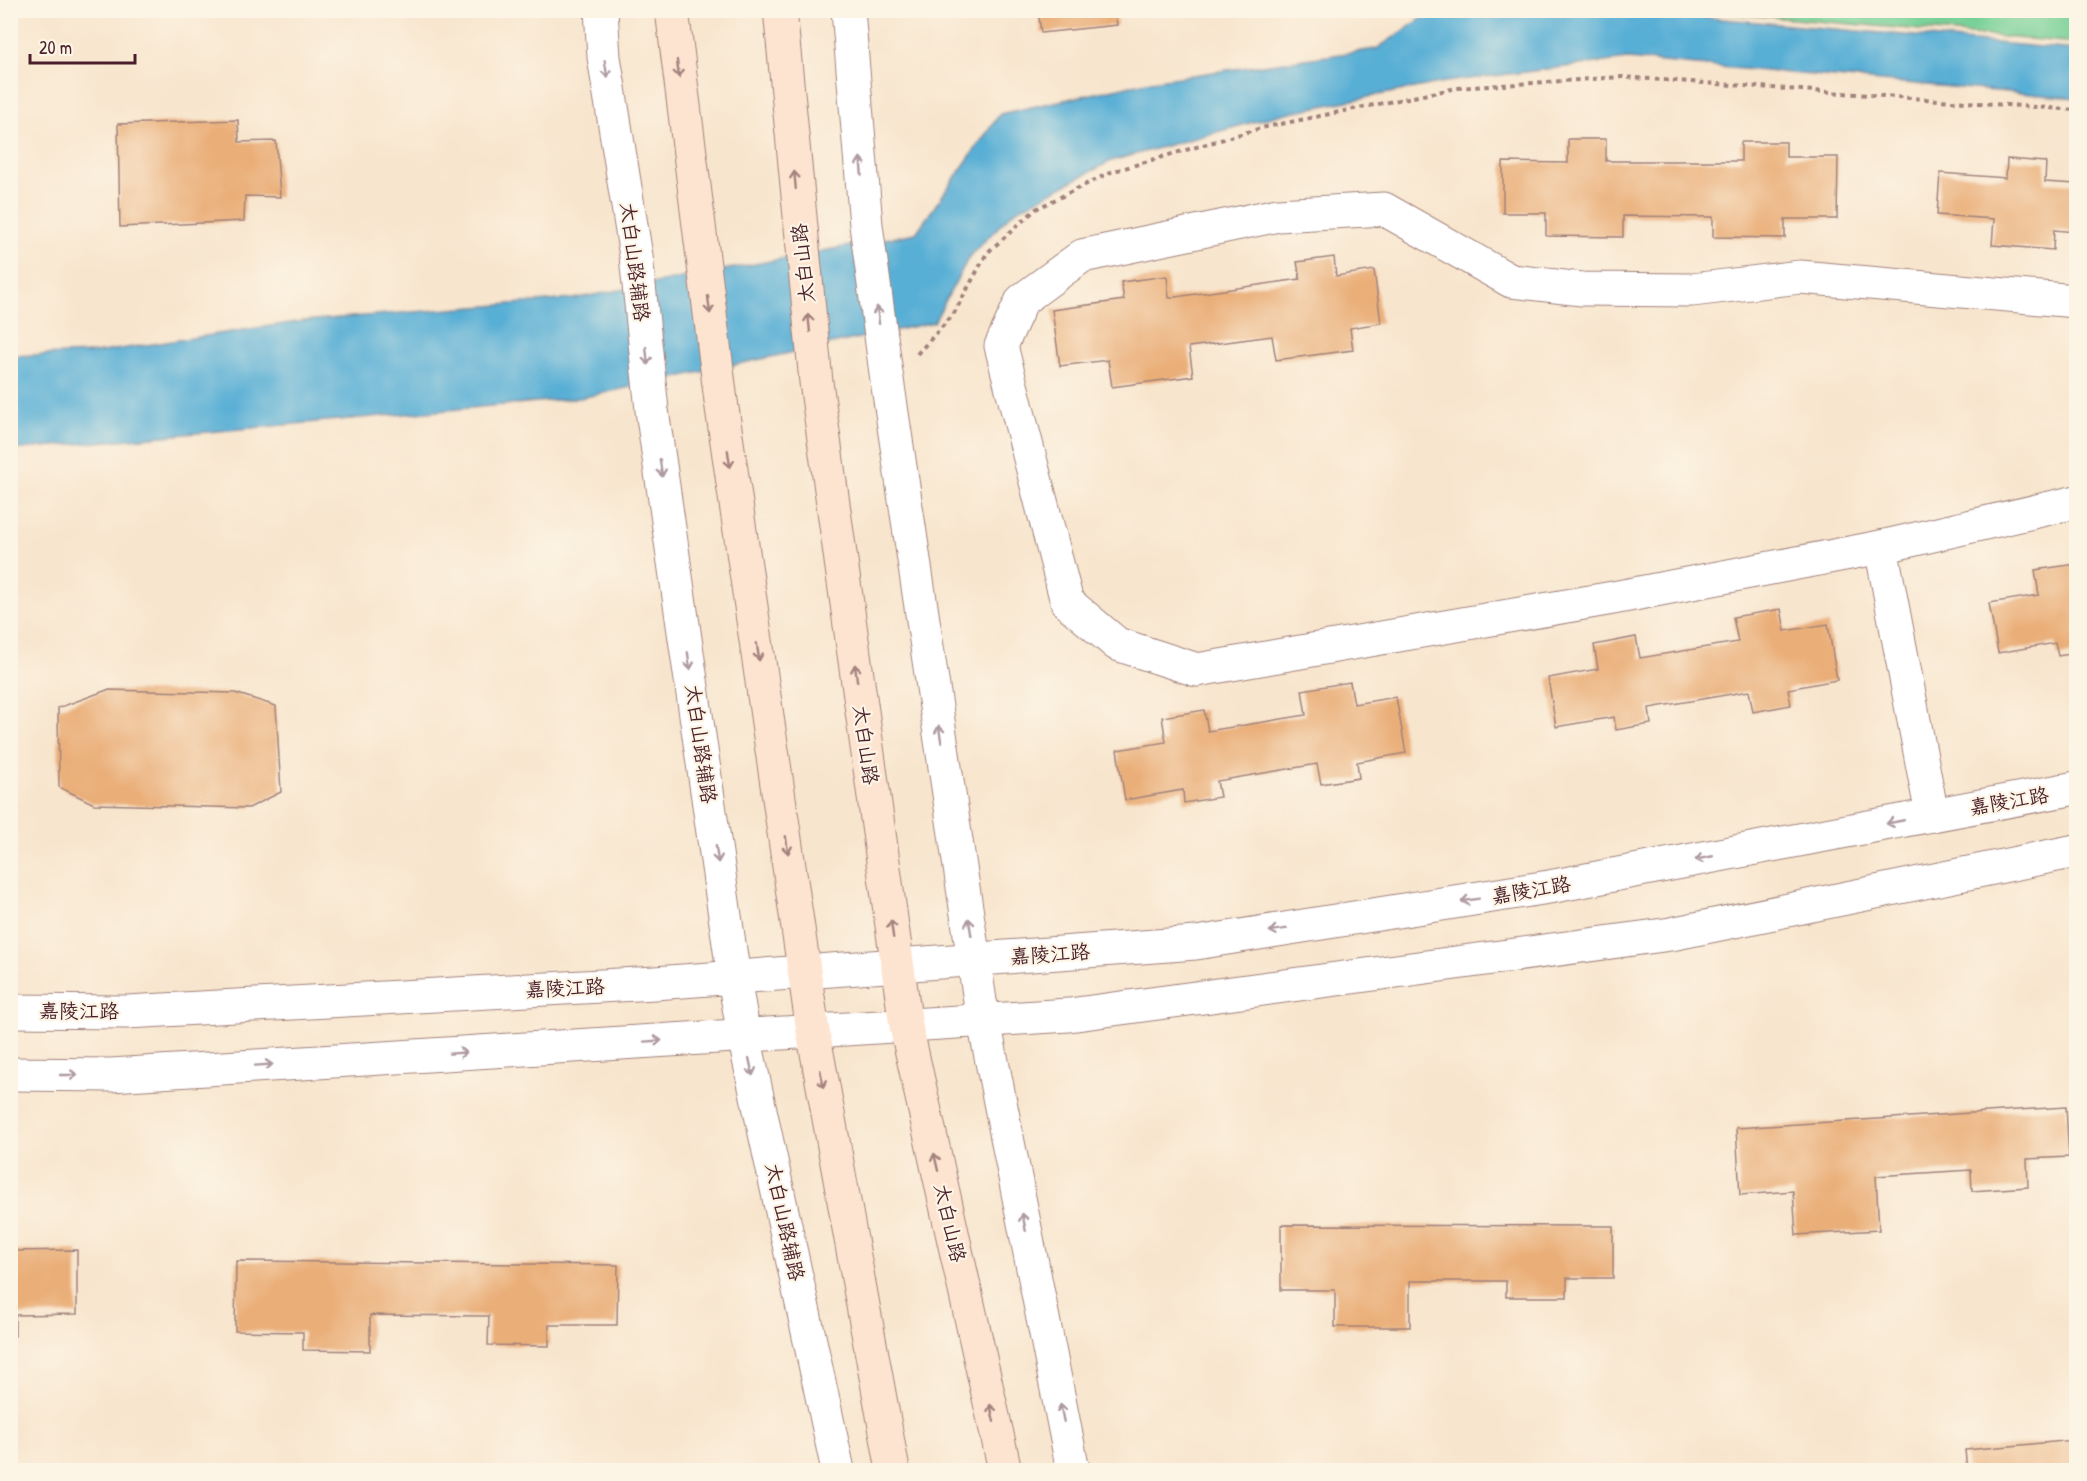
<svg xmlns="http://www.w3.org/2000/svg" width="2087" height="1481" font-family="'Patrick Hand','LXGW WenKai TC',sans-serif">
<rect width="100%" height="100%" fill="#fcf5e5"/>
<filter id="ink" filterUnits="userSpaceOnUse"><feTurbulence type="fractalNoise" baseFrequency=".0167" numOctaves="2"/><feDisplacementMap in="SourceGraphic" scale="12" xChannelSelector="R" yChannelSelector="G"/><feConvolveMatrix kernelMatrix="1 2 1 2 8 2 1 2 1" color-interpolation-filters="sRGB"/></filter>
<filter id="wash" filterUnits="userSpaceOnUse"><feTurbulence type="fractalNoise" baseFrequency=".008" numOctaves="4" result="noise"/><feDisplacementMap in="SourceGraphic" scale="24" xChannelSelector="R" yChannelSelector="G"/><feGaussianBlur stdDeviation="1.35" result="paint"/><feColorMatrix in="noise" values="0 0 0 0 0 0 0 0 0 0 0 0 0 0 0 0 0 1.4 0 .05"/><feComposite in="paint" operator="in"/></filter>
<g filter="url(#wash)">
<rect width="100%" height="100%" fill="#f8e5cd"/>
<polygon fill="#76d096" stroke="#607860" stroke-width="1.5" points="1699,11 2076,11 2076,43"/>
<polygon fill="#59afd5" stroke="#526780" stroke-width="1.5" points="1429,11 1631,11 2076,50 2076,98 1628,59 1445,82 1286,113 1111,161 1013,212 969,257 934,322 580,398 11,450 10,356 95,353 303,321 573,299 916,233 1000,114 1151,81 1376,49 1427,15"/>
<g id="blocks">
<g fill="#eaaf79">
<polygon points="1038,10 1115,10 1117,25 1041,33"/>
<polygon points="238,120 239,142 276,141 280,197 245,196 244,221 120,227 118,124"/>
<polygon points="1568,139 1606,139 1606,161 1741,161 1741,142 1786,142 1786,157 1838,157 1837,219 1785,219 1785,238 1713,237 1713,217 1623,216 1623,237 1546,236 1546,213 1503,213 1503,162 1568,163"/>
<polygon points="2007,159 2046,162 2045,182 2076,184 2076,232 2054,230 2053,250 1992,245 1994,219 1937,215 1940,173 2006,178"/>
<polygon points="1334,257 1336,276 1374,270 1381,323 1350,328 1353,350 1276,360 1272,336 1189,347 1193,376 1112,387 1108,360 1060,366 1052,310 1124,300 1121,282 1167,276 1169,298 1300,279 1297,262"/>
<polygon points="2076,564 2076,653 2058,656 2055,643 1998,653 1989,603 2039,595 2035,570"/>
<polygon points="1781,609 1785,631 1828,624 1837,680 1788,689 1791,705 1753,712 1749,691 1649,708 1651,724 1616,730 1614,717 1556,727 1548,678 1598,669 1594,645 1636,637 1640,658 1738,642 1733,617"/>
<polygon points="1350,682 1354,704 1396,697 1406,753 1357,762 1359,778 1321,784 1317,764 1217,781 1220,797 1184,803 1183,790 1125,800 1117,750 1166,742 1162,717 1204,710 1208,731 1306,715 1302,690"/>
<polygon points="107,690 235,693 276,706 281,792 249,808 94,804 59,787 58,708"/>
<polygon points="2066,1107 2069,1157 2027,1159 2028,1187 1972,1191 1971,1170 1876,1176 1879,1230 1796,1235 1793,1191 1740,1195 1736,1128"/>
<polygon points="1281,1225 1613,1226 1613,1278 1567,1278 1567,1297 1506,1297 1506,1281 1410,1281 1410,1327 1335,1327 1335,1290 1281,1290"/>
<polygon points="77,1250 77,1314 15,1315 15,1336 10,1336 10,1251"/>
<polygon points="236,1261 618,1265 617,1325 549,1325 549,1346 488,1345 489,1316 370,1315 370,1351 303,1350 303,1332 235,1331"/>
<polygon points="2076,1440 2076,1470 1967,1470 1965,1450"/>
</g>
</g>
</g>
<g filter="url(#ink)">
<use href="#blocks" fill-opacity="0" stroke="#a1827c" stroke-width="1.5"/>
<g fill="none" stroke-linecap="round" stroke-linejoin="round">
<defs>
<g id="minor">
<polyline points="601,10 604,57 636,256 652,410 734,978 744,1036 838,1470"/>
<polyline points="848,10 866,225 886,373 980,1001 1073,1470"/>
<polyline points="2076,301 1800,277 1692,290 1582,289 1511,281 1384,209 1278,215 1082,256 1022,300 1001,346 1067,602 1117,644 1197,670 1613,598 1881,547 2076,502"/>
<polyline points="1881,547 1932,815"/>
</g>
<g id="tertiary">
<polyline points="10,1011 127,1012 655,983 1196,943 1549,887 2076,788"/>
<polyline points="10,1074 111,1075 1069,1015 1671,934 2076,851"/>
</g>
<g id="secondary">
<polyline points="672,10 721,401 813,1031 893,1470"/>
<polyline points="780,10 816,382 906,1026 1005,1470"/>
</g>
</defs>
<use href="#minor" stroke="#a1827c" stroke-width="35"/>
<use href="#tertiary" stroke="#a1827c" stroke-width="35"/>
<use href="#secondary" stroke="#a1827c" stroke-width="35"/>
<polyline stroke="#a1827c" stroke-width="4" stroke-dasharray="4.5 4.5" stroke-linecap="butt" points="917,354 953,315 987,253 1036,209 1111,172 1261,128 1457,88 1622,77 2076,110"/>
<use href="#minor" stroke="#fff" stroke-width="33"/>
<use href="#tertiary" stroke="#fff" stroke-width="33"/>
<use href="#secondary" stroke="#fde4d0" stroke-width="33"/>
</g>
<defs><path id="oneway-shaft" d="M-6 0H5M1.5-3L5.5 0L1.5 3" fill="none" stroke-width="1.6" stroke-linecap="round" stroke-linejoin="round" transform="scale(1.5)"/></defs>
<g stroke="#ae9aa0">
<use href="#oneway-shaft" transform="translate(606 69) rotate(81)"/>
<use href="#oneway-shaft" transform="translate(861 166) rotate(-95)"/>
<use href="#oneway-shaft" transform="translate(878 315) rotate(-97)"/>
<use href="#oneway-shaft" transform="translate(647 356) rotate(84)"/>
<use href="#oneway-shaft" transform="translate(661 468) rotate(82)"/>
<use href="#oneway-shaft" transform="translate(689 661) rotate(82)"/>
<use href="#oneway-shaft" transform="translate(940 734) rotate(-99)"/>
<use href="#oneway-shaft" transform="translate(1895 822) rotate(169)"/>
<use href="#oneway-shaft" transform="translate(717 854) rotate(82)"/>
<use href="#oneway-shaft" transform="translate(1704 858) rotate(169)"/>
<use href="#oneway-shaft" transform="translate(1470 900) rotate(171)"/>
<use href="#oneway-shaft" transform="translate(970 927) rotate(-99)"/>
<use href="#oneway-shaft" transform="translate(1278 930) rotate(171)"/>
<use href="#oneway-shaft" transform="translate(653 1041) rotate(-4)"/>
<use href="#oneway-shaft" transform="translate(458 1053) rotate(-4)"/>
<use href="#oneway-shaft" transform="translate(264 1065) rotate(-4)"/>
<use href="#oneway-shaft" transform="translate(751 1067) rotate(78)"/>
<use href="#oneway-shaft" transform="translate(69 1075)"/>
<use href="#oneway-shaft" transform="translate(1024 1222) rotate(-101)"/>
<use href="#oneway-shaft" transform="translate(1062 1413) rotate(-101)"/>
</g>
<g stroke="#a4827e">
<use href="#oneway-shaft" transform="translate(678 69) rotate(83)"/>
<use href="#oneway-shaft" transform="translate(795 180) rotate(-95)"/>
<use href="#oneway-shaft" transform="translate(709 305) rotate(83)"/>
<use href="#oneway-shaft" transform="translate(809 323) rotate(-96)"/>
<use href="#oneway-shaft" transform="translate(729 459) rotate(82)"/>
<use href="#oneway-shaft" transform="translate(758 652) rotate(82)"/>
<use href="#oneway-shaft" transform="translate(856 673) rotate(-98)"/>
<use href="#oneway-shaft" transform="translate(787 845) rotate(82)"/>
<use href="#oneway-shaft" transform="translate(892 929) rotate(-98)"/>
<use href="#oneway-shaft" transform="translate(822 1079) rotate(79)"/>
<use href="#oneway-shaft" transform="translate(936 1162) rotate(-103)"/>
<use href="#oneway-shaft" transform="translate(992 1413) rotate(-103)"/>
</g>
</g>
<g text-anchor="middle" stroke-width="4.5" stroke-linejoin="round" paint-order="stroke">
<g font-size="20" fill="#4a1f2b" stroke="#fcf5e5">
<text transform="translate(635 262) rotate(83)" y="7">太白山路辅路</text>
<text transform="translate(803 263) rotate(-96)" y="7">太白山路</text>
<text transform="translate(701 744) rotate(82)" y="7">太白山路辅路</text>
<text transform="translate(866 745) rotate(82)" y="7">太白山路</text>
<text transform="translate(2009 801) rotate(-10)" y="7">嘉陵江路</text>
<text transform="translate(1531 890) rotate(-10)" y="7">嘉陵江路</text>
<text transform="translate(1050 954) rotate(-4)" y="7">嘉陵江路</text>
<text transform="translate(565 988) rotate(-3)" y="7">嘉陵江路</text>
<text x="79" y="1018">嘉陵江路</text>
<text transform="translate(785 1222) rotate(78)" y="7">太白山路辅路</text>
<text transform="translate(950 1223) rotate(77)" y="7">太白山路</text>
</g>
</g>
<rect width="2087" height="1481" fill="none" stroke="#fcf5e5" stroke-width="36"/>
<path d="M30 54v9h105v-9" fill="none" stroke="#4a1f2b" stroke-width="3"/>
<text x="39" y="54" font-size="18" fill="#4a1f2b" stroke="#fcf5e5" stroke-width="4.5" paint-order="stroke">20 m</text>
</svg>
